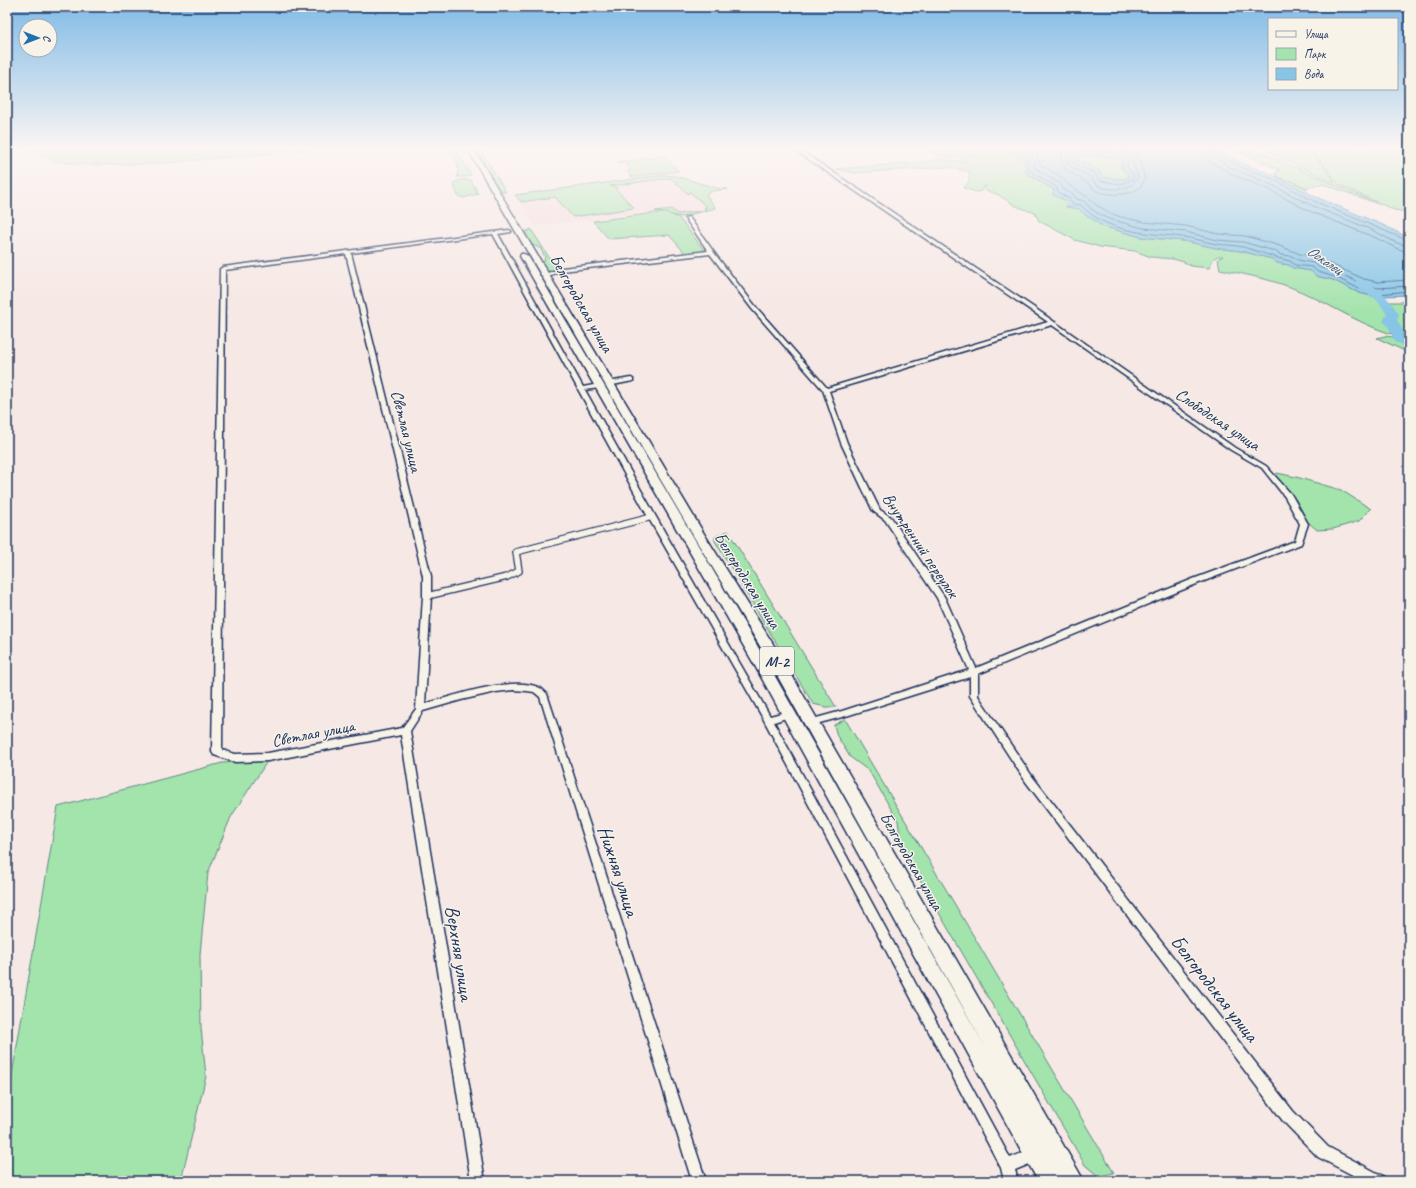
<svg xmlns="http://www.w3.org/2000/svg" width="1416" height="1188" font-family="Caveat,sans-serif">
<rect width="100%" height="100%" fill="#f6e8e4"/>
<filter id="ink" filterUnits="userSpaceOnUse"><feTurbulence type="fractalNoise" baseFrequency=".025" numOctaves="2"/><feDisplacementMap in="SourceGraphic" scale="8" xChannelSelector="R" yChannelSelector="G"/><feConvolveMatrix kernelMatrix="1 2 1 2 8 2 1 2 1" color-interpolation-filters="sRGB"/></filter>
<g filter="url(#ink)">
<polygon fill="#f5dbe0" points="674,176 710,208 706,211 678,215 662,211 535,226 516,196"/>
<g fill="#a3e3ac" stroke="#5f8985">
<path d="M225 148C230 152 239 152 245 150L236 149H317L153 164 85 165 56 161 33 151 7 149Z"/>
<polygon points="473,149 480,149 506,192 498,191"/>
<path d="M949 149H966L975 158 970 149C986 149 1010 144 1022 157 1026 161 1025 168 1026 173L1054 190 1053 195 1069 202 1066 207 1079 208C1086 217 1094 219 1102 226L1141 237 1184 241 1216 248 1241 251 1272 259 1277 263 1289 265 1293 268 1311 271 1316 276 1333 280 1359 293 1380 298 1390 313 1387 320 1393 325 1399 336C1366 328 1333 306 1302 292 1276 280 1247 275 1220 269L1218 259 1223 256C1214 255 1213 260 1209 268L1191 266 1184 262 1173 259 1151 257 1135 251 1100 247 1075 240 1039 221 1035 213 1016 206 997 194 986 191 985 185 981 191 976 192 964 188 969 181 970 172 948 167 855 173 836 169 915 163 939 159 966 162 960 157H943L927 150Z"/>
<polygon points="1214,149 1254,149 1381,205 1323,184 1307,187 1307,188 1289,180 1307,189 1306,192 1277,176 1275,173 1280,170 1233,149 1221,150"/>
<polygon points="1275,149 1312,149 1316,157 1332,177 1335,183 1269,152"/>
<polygon points="1314,149 1409,149 1409,212 1394,210 1338,184 1316,156"/>
<path d="M453 150H456L471 175 465 177H457C459 169 458 160 451 154Z"/>
<path d="M1085 155C1099 158 1112 153 1124 162L1121 165 1124 167 1121 168 1127 173 1129 178 1117 179 1102 177C1097 166 1083 166 1074 159Z"/>
<polygon points="660,156 664,156 679,171 632,177 627,171 632,170 625,163 618,162 638,160 640,158 657,158 657,157"/>
<polygon points="665,175 675,176 720,189 728,189 712,191 706,195 714,205 715,208 712,209 681,217 655,211 671,209 678,214 706,210 704,208 707,207 690,192 688,194 671,178 610,186 617,187 616,189 634,208 573,217 555,197 521,202 515,195"/>
<polygon points="460,180 471,180 478,194 463,198 458,196 453,183"/>
<polygon points="655,213 667,213 679,218 705,251 685,253 669,235 609,239 593,221"/>
<polygon points="531,229 557,270 546,270 543,264 545,257 540,248 530,244 524,233"/>
<polygon points="1386,302 1409,302 1409,342 1404,341 1409,344 1409,353 1377,338 1385,336 1401,338 1397,326 1392,320 1394,314"/>
<polygon points="1277,473 1296,477 1341,490 1371,509 1359,521 1333,529 1317,530 1308,522 1296,500 1275,475"/>
<polygon points="728,531 836,707 826,707 813,704 715,541 715,537"/>
<polygon points="845,719 1114,1173 1098,1176 1085,1165 902,849 898,821 869,771 850,757 837,736 834,725"/>
<polygon points="268,760 231,817 208,873 200,954 201,1028 206,1076 181,1181 7,1181 7,1104 58,807 222,763"/>
</g>
<path fill="#86c5e6" stroke="#5b89b0" fill-rule="evenodd" d="M1213 148 1219 150 1240 162 1275 176 1316 197 1383 225 1409 238V295L1383 296 1382 298 1359 293 1333 280 1316 276 1311 271 1293 268 1289 265 1277 263 1272 259 1241 251 1216 248 1184 241 1141 237 1102 226C1094 219 1087 218 1079 209L1066 207 1069 202 1053 195 1054 190 1026 172C1024 155 1020 156 1005 149ZM1085 155C1099 158 1112 153 1124 162V164L1120 165 1124 167H1121L1127 173 1129 178 1117 179 1102 177 1098 170 1075 159Z"/>
<g fill="none" stroke-linecap="round" stroke-linejoin="round">
<g stroke="#466b94" stroke-width="1">
<path d="M1014 148 1026 157 1030 171 1056 187 1059 193 1070 199 1073 204 1081 205C1106 233 1148 233 1183 237 1194 238 1205 242 1216 244 1225 245 1234 245 1243 247 1259 251 1274 258 1290 261L1295 265 1312 267 1318 272 1335 277 1360 289 1379 294 1409 291"/>
<polyline points="1026,148 1032,157 1035,168 1059,183 1064,190 1073,194 1077,199 1084,201 1091,209 1106,218 1143,228 1186,232 1217,240 1243,242 1275,251 1281,255 1292,256 1298,260 1313,263 1321,268 1337,272 1362,284 1378,288 1409,286"/>
<polyline points="1034,148 1041,165 1063,178 1068,185 1088,197 1095,204 1110,213 1121,217 1144,222 1186,226 1218,234 1245,236 1277,245 1300,254 1315,257 1364,279 1378,282 1409,280"/>
<path d="M1064 148C1055 169 1071 172 1085 181 1090 184 1092 189 1097 191 1114 198 1156 195 1141 167 1138 160 1137 153 1131 148"/>
<path d="M1074 148C1055 167 1079 169 1090 177 1093 179 1094 182 1096 184 1105 192 1123 189 1132 185L1138 177C1131 161 1134 155 1116 148"/>
<polyline points="1204,148 1209,161 1233,175 1268,189 1309,211 1376,238 1398,249 1409,252"/>
<polyline points="1210,148 1213,154 1227,166 1268,183 1313,206 1370,229 1397,243 1409,246"/>
<polyline points="1215,148 1217,153 1239,166 1273,179 1314,201 1409,241"/>
<path d="M1085 151C1101 152 1115 150 1128 160L1127 167 1133 174V179L1121 184 1100 181 1094 173 1076 165 1072 160 1074 154Z"/>
</g>
<path fill="#86c5e6" fill-rule="evenodd" d="M1360 280C1378 285 1390 300 1399 314L1397 320 1406 337 1409 338V347L1395 342 1388 326 1383 321 1387 314 1378 301 1354 284 1356 281Z"/>
<defs>
<polyline id="pedestrian" points="427,596 507,577 519,571 516,552 652,517"/>
<g id="minor">
<path d="M792 148H797L1033 307 1235 448 1266 466 1291 494 1308 524 1301 544 1199 583 978 674V696L1032 776 1293 1111 1328 1147 1383 1176 1385 1181H1364L1318 1157 1283 1121 1026 782 970 696V677L846 716 812 725 809 724 807 722 809 720 842 711 969 670 937 598 885 520 873 511 841 443 823 390 752 309 710 254 562 271 545 277 542 275 562 268 708 251 685 218 689 217 718 258 756 307 827 388 1048 322ZM1052 325 1231 450 1262 468 1285 497 1300 524 1295 541 1193 579 976 668 945 598 891 517 880 510 847 443 829 391Z"/>
<path d="M509 230 511 231V232L498 234 583 387 599 384 602 386 599 388 585 390 656 517 770 716 789 711 792 712 794 714 792 716 774 722 1010 1158 1034 1148 1039 1150 1041 1155 1039 1160 1015 1170 1018 1181H1004L1001 1168 764 720 648 517 493 234 351 253 431 576V596L425 704C452 696 514 675 540 688 543 689 545 692 547 694L706 1181H692L540 697 534 692 527 691 513 690 496 692 461 700 423 711 410 731 485 1181H471L401 735 268 761 235 762 214 755 212 752 220 269 223 267ZM346 254 423 576V596L416 709 402 728 268 753 235 754 222 750 225 270Z"/>
<polygon points="631,378 633,379 633,381 608,386 605,384 608,382"/>
</g>
<polygon id="primary" points="467,148 473,148 706,537 783,660 1084,1181 1038,1181 754,664 520,256 521,254 524,254 528,256 768,664 988,1052 769,661 694,537"/>
</defs>
<use href="#pedestrian" stroke="#1b2f5e" stroke-width="8"/>
<use href="#minor" stroke="#1b2f5e" stroke-width="3"/>
<use href="#primary" stroke="#1b2f5e" stroke-width="3"/>
<use href="#pedestrian" stroke="#f7f3e8" stroke-width="5.5"/>
<use href="#minor" fill="#f7f3e8" fill-rule="evenodd"/>
<use href="#primary" fill="#f7f3e8" fill-rule="evenodd"/>
</g>
</g>
<linearGradient id="sky" x2="0" y2="1"><stop stop-color="#81bbe7"/><stop offset="0.47" stop-color="#fbf5f3"/><stop offset="1" stop-color="#fbf5f3" stop-opacity="0"/></linearGradient>
<rect width="1416" height="315" fill="url(#sky)"/>
<g text-anchor="middle" stroke-width="3" stroke-linejoin="round" paint-order="stroke">
<g font-size="15" font-style="italic" fill="#365480" stroke="#f7f3e8">
<text transform="translate(1325 260) rotate(34)" y="5">Осколец</text>
</g>
<rect fill="#f7f3e8" stroke="#5d6a87" stroke-width="1" x="760" y="647" width="34" height="28" rx="3"/>
<g font-size="16" font-weight="bold" fill="#1b2f5e">
<text x="777" y="667">М-2</text>
</g>
<g font-size="17" fill="#1b2f5e" stroke="#f7f3e8">
<text transform="translate(582 303) rotate(60)" y="6">Белгородская улица</text>
<text transform="translate(1218 419) rotate(34)" y="6">Слободская улица</text>
<text transform="translate(407 431) rotate(76)" y="6">Светлая улица</text>
<text transform="translate(921 545) rotate(56)" y="6">Внутренний переулок</text>
<text transform="translate(748 580) rotate(58)" y="6">Белгородская улица</text>
<text transform="translate(313 733) rotate(-11)" y="6">Светлая улица</text>
<text transform="translate(912 861) rotate(60)" y="6">Белгородская улица</text>
</g>
<g font-size="20" fill="#1b2f5e" stroke="#f7f3e8">
<text transform="translate(619 871) rotate(72)" y="7">Нижняя улица</text>
<text transform="translate(460 953) rotate(81)" y="7">Верхняя улица</text>
<text transform="translate(1215 988) rotate(52)" y="7">Белгородская улица</text>
</g>
</g>
<rect width="1416" height="1188" fill="none" stroke="#f7f3e8" stroke-width="24"/>
<rect x="12" y="12" width="1392" height="1164" fill="none" stroke="#1b2f5e" stroke-width="1.5" filter="url(#ink)"/>
<rect x="1268" y="18" width="130" height="72" fill="#f7f3e8" stroke="#9fa5b1"/>
<rect x="1276" y="31" width="20" height="6" fill="#f7f3e8" stroke="#9fa5b1"/>
<text x="1304" y="38" font-size="12" fill="#1b2f5e">Улица</text>
<rect x="1276" y="48" width="20" height="12" fill="#a3e3ac" stroke="#9fa5b1"/>
<text x="1304" y="58" font-size="12" fill="#1b2f5e">Парк</text>
<rect x="1276" y="68" width="20" height="12" fill="#86c5e6" stroke="#9fa5b1"/>
<text x="1304" y="78" font-size="12" fill="#1b2f5e">Вода</text>
<g transform="translate(38 38) rotate(90)"><circle r="19" fill="#f7f3e8" stroke="#9fa5b1"/>
<path d="M0-3L7 15L0 10L-7 15Z" fill="#1f6fb2"/>
<text y="-6" font-size="11" font-weight="bold" text-anchor="middle" fill="#1b2f5e">С</text>
</g>
</svg>
